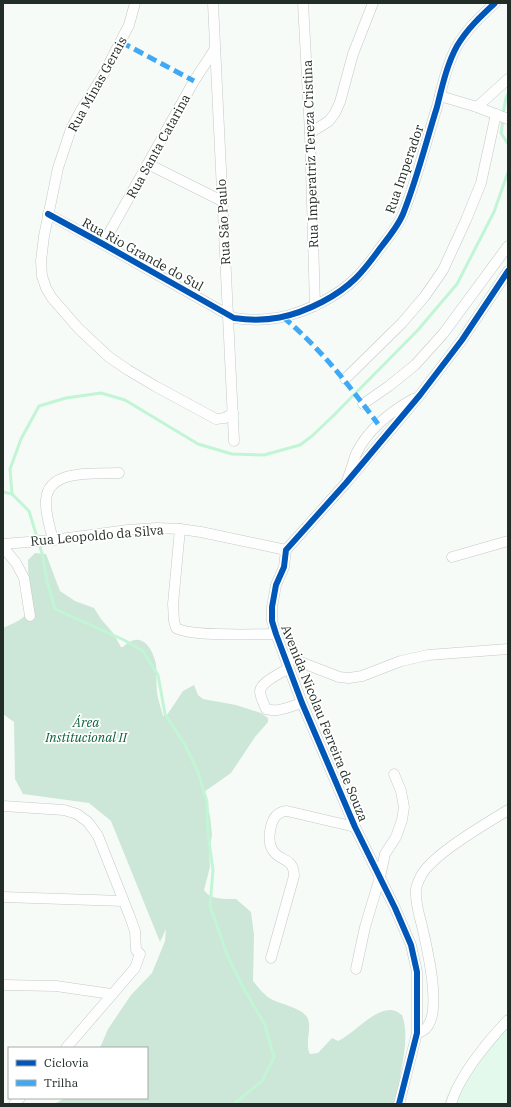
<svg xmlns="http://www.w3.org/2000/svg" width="511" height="1107" font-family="'IBM Plex Serif',serif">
<rect width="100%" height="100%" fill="#f6fbf8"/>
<polygon fill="#e3f9eb" points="508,1014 508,1104 444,1104 447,1095 464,1067 495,1026"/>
<path fill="#cce7d7" d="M35 553 46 554 60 591 75 601 94 608 101 619 113 633 121 647H123C140 630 152 646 156 664 157 673 156 683 157 692 158 700 161 708 163 716L167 715 183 691 194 685 198 695 203 699 236 705 261 713 268 718V722L255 737 231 773 204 792 210 816 212 835 209 851 210 867 204 890C210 900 226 899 236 899L251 912 254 935 253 981C258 987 264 995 271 999 280 1004 300 1007 307 1017 313 1027 304 1043 310 1054L318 1053 332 1038 338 1041C355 1033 372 1010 391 1010 395 1010 399 1013 402 1015 412 1043 397 1075 397 1104H54L65 1098H147V1048H100L108 1029 131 995 152 973 165 941 166 929 160 942 111 821 89 803 23 794 15 779 14 722 3 714V628C13 623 25 620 29 609L28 560Z"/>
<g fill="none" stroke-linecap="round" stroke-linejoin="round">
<g stroke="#c1f5d6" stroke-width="3">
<polyline points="503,114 506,98 508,94"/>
<polyline points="503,120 501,133 508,144"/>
<polyline points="3,492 12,494"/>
<polyline points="234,1104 262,1081 274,1057 265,1025 243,987 228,957 210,906 213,870 208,835 207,802 198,772 185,745 165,714 158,675 143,651 124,640 55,609 47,581 43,557 29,511 12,494 10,469 21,439 39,406 66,398 101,393 125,400 198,444 232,454 264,455 300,445 312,436 333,416 417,331 457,284 494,212 508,172"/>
</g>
<defs>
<g id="minor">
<polyline points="135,3 129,25 101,79 81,110 71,129 58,168 44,236 41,261 42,276 46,288 52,298 79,329 109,357 128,370 155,386 216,419 225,418 233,413"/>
<polyline points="213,3 234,441"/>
<polyline points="303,3 310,133 315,306"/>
<polyline points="440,96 477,107 508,119"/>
<polyline points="477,107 508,79"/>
<polyline points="310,133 329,121 335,113 340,102 353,54 373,3"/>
<polyline points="148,164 222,201"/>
<path d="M48 214 103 244 234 318C267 323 293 317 322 302 351 287 363 272 381 247 389 237 398 226 403 214 417 179 426 142 437 107 442 87 447 64 457 46 467 29 481 16 495 3"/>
<polyline points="103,244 194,81 215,49"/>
<polyline points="345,379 402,323 425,296 443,270 466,220 481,183 496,114"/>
<polyline points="363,404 389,386 415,365 443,334 508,246"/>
<path d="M348 478C351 470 353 462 356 454 368 429 390 412 413 399"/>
<path d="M180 529 173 604 174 621 176 628C191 637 255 634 276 634"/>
<path d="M53 540C50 527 45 513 46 500 48 468 97 474 119 473"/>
<polyline points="3,544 53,540 128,530 157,528 180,529 201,532 286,550"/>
<polyline points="3,547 16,563 24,578 30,616"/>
<polyline points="452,557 508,541"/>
<polyline points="285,656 339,677 349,678 362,676 401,661 428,655 508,649"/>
<path d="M289 668C281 673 261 682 260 691 260 697 264 704 266 709 278 713 291 706 302 703"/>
<polyline points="3,806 64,810 77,814 88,822 98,836 130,917 135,931 136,950 140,954 135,968 66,1048"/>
<polyline points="3,897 123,901"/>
<path d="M271 958 294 876C294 856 278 862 272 849 267 840 270 820 278 814 281 812 284 811 287 811L355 827"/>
<polyline points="356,969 365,927 380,877 385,854 396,837 402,820 404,807 401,791 394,774"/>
<polyline points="3,985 56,986 111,994"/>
<path d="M417 1033C421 1032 425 1030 427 1027 442 1009 427 948 422 926 419 914 415 902 416 890 416 886 418 882 420 878 429 856 487 823 508 810"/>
<polyline points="14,1104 20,1098"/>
<polyline points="399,1104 417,1033 417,972 411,945 395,908 355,827 302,703 276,634 272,621 272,607 276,585 284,567 286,550 346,483 420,395 462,340 508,271"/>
<path d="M451 1104C459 1076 488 1041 508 1020"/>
</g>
</defs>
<use href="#minor" stroke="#c3cac5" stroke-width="11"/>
<use href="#minor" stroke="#fefefe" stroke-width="10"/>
<g stroke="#3fa9f5" stroke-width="5" stroke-dasharray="10 5" stroke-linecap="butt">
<polyline points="121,42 194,81"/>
<path d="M283 317C322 350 348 384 378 424"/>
</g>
<defs>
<g id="cycleway">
<path d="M48 214 103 244 234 318C267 323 293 317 322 302 351 287 363 272 381 247 389 237 398 226 403 214 417 179 426 142 437 107 442 87 447 64 457 46 467 29 481 16 495 3"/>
<polyline points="399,1104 417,1033 417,972 411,945 395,908 355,827 302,703 276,634 272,621 272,607 276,585 284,567 286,550 346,483 420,395 462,340 508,271"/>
</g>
</defs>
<use href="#cycleway" stroke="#fff" stroke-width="8"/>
<use href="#cycleway" stroke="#0057b8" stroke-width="6"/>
</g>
<g text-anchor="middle" stroke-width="3.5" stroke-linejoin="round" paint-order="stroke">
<g font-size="13" fill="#232d27" stroke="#fff">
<text transform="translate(97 84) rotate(-61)" y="5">Rua Minas Gerais</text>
<text transform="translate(158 146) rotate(-61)" y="5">Rua Santa Catarina</text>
<text transform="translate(310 154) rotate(-92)" y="5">Rua Imperatriz Tereza Cristina</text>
<text transform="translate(404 169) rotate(-71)" y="5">Rua Imperador</text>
<text transform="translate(223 222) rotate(-93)" y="5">Rua São Paulo</text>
<text transform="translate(143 254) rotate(29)" y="5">Rua Rio Grande do Sul</text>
<text transform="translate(97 535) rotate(-5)" y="5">Rua Leopoldo da Silva</text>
<text transform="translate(325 723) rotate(68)" y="5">Avenida Nicolau Ferreira de Souza</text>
</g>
<g font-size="13" font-style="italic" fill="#0a613b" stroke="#fff">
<text x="86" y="727">Área<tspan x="86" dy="15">Institucional II</tspan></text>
</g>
</g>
<rect width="511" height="1107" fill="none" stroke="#232d27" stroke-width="8"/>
<rect x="8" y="1047" width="140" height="52" fill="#ffffff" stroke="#a7aba9"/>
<rect x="16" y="1060" width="20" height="6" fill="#0057b8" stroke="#a7aba9"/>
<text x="44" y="1067" font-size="12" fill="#232d27">Ciclovia</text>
<rect x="16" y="1080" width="20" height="6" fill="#3fa9f5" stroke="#a7aba9"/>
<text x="44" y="1087" font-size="12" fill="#232d27">Trilha</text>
</svg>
